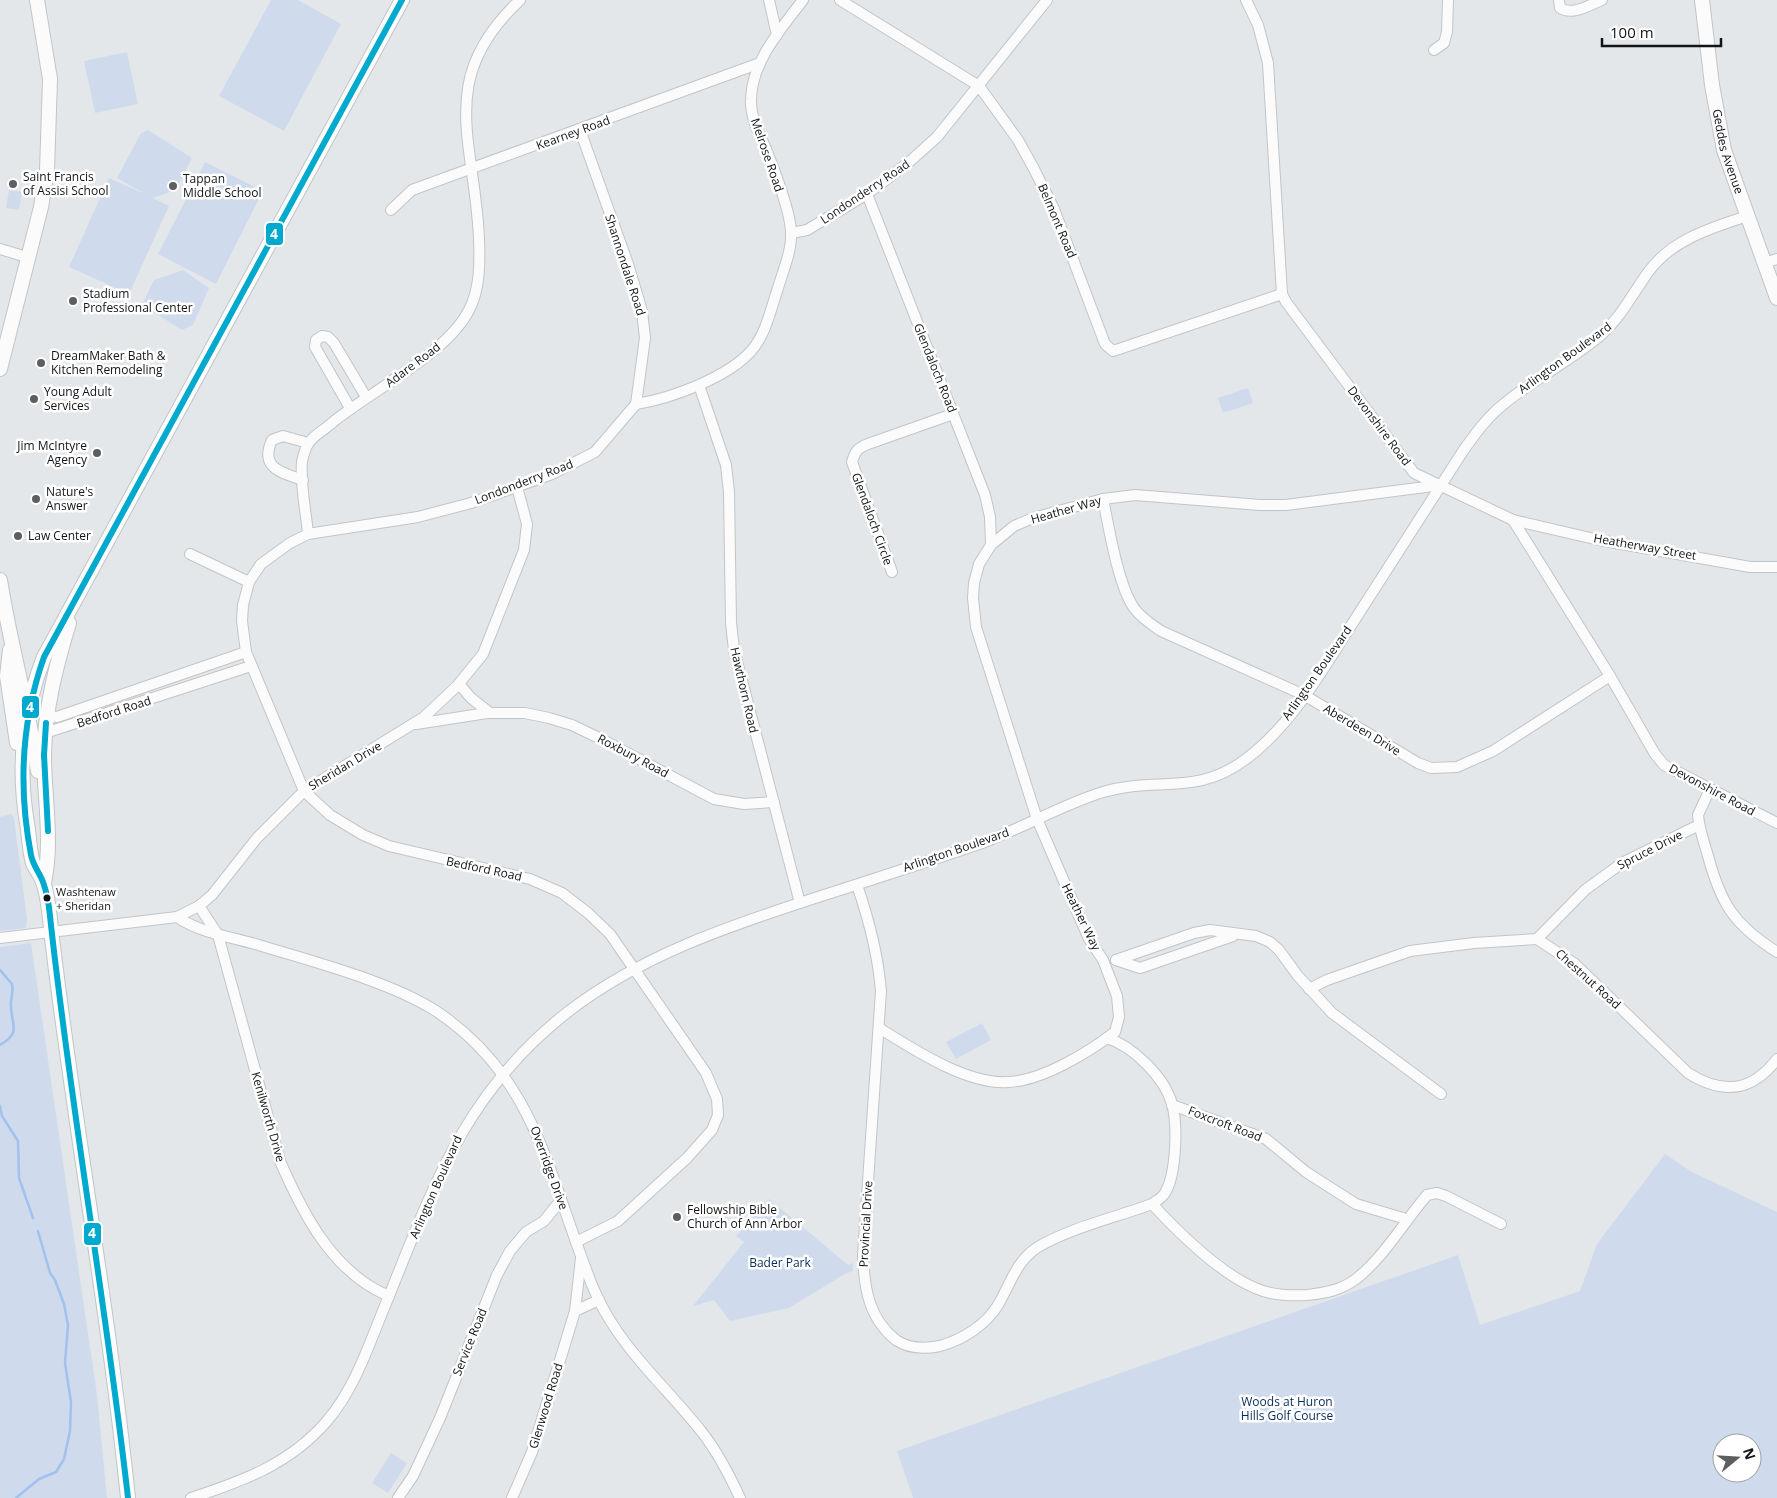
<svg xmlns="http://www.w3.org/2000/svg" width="1777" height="1498" font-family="'Open Sans',sans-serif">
<rect width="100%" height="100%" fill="#e4e7ea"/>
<g fill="#cfdbed" fill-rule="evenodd">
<polygon points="271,0 298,0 341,24 284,131 219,96"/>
<polygon points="127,52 138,104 95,113 84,61"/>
<polygon points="148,130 192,158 176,190 153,198 169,206 129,294 69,267 109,178 145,194 117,178 141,133"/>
<polygon points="205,162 263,191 216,284 158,254"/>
<polygon points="9,190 22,192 19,210 6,208"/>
<polygon points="183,270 209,288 193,325 182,330 142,305 154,280"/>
<polygon points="1248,388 1253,403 1223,413 1218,398"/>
<polygon points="11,814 14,818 27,919 26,928 0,931 0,817"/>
<polygon points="31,943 97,1395 107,1498 0,1498 0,947"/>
<polygon points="982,1023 991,1040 956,1059 946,1042"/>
<path d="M1665 1154 1692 1172 1777 1212V1498H913L897 1451 1458 1255 1480 1325 1580 1291 1597 1244ZM1722 1443H1752V1473H1722Z"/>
<polygon points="769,1199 848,1265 853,1263 853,1271 845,1274 789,1308 730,1321 714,1300 693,1306 744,1242 736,1236"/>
<polygon points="391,1453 407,1463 388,1493 372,1483"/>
</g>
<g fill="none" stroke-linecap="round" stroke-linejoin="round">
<g stroke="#a1c1ee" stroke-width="2.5">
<path d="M0 970 12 984C14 992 10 999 11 1007 12 1026 21 1033 0 1045"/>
<polyline points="0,1106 2,1116 18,1141 19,1178 33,1218"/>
<polyline points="16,1498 39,1479 56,1472 64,1459 70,1431 71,1402 65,1363 68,1325 64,1304 55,1280 50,1273 38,1231"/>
</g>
<defs>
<g id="minor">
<polyline points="769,0 777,35"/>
<polyline points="840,0 979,86 1018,140 1034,169 1054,209 1105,344 1113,351 1282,294"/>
<polyline points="1246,0 1258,25 1268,63 1282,294 1286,302 1414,473 1513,520 1610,676 1655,754 1664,765 1777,823"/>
<path d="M1559 0 1560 8C1573 16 1589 5 1602 0"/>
<polyline points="1434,50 1444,43 1447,32 1448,0"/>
<polyline points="580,130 628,264 642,311 645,338 636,404"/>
<polyline points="867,194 985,495 990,517 991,545"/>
<polyline points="391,210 412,190 760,63"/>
<polyline points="791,233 807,230 867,194 908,163 937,137 1047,0"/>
<polyline points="0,249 27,257"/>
<polyline points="1765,263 1777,259"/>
<polyline points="699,385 726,465 729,492 731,623 734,650 800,903"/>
<polyline points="350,408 315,347 316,340 322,336 328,337 334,343 366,397"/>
<path d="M303 480C282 473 259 468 272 440L283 436 308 443"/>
<path d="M1103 499C1109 528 1118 585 1134 608 1141 618 1151 624 1161 631L1304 695 1418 763 1431 768 1457 767 1493 751 1610 676"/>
<polyline points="1513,520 1599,540 1750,567 1777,567"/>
<path d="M308 534C306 511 300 485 302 462 303 457 305 449 308 444 312 436 326 429 333 422 371 391 448 353 469 310 480 289 480 263 479 239 475 141 435 79 520 0"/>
<polyline points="190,554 249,582"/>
<path d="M892 572 852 462C855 451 858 448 868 444L953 414"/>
<polyline points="459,684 471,698 490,713"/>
<polyline points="47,716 57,717 246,652"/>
<polyline points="416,724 487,713 525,713 549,718 572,725 601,739 714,799 744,804 774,802"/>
<polyline points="45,733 251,666"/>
<path d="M1710 789 1698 815C1699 829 1704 842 1708 856 1721 904 1734 925 1777 952"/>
<path d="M857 885C869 920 878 954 881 991L863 1255C864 1288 869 1319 896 1340 909 1349 925 1349 940 1346 962 1340 986 1325 998 1305 1011 1283 1016 1261 1038 1247 1067 1229 1120 1216 1152 1204 1157 1200 1164 1197 1166 1191 1176 1173 1178 1125 1172 1104 1165 1078 1133 1046 1107 1038"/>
<path d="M199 906 218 935 280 1161C303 1214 333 1273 389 1296"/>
<path d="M177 917C202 934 234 937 262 946 314 962 391 982 436 1011 523 1069 543 1149 576 1242 585 1267 594 1294 608 1317 633 1359 671 1393 701 1431 717 1451 729 1474 740 1498"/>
<polyline points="0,938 177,917 199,906 212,895 257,838 304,791 424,717 457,686 483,654 524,550 527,524 517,487"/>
<polyline points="1537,939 1585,890 1622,863 1699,825"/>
<polyline points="1116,960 1194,933 1210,930 1256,936 1270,942 1279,950 1298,976 1332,1013 1441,1094"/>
<polyline points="1116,960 1140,968 1233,936"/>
<path d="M1309 989 1327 980 1410 951 1474 943 1537 939 1575 964 1688 1073C1723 1095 1752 1092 1777 1059"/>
<path d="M879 1028C913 1049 967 1085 1008 1082 1042 1081 1089 1052 1115 1032L1119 1017 1117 996 1103 960 1089 939 1037 819 976 627 973 598 974 583 979 564 991 545 1014 526 1033 518 1103 499 1135 495 1260 505H1286L1441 485"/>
<polyline points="1172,1105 1266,1139 1306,1172 1356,1204 1406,1219"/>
<path d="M1152 1204C1178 1232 1220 1273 1255 1288 1270 1295 1290 1296 1307 1295 1326 1293 1341 1290 1356 1279 1385 1256 1404 1222 1427 1195L1437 1193 1446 1196 1501 1224"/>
<path d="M576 1242 618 1221 687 1158 712 1130 718 1115 717 1099 706 1073 610 934 588 913 562 893 530 879 389 846 363 835 330 815 304 791 246 652 242 621 243 605 249 582 261 564 290 543 308 534 418 517 471 503 552 474 595 452 636 404C670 399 729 377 752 350 766 334 771 308 778 288 783 271 792 250 791 233 791 213 774 169 766 149 759 133 750 117 751 99 752 61 781 29 803 0"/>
<polyline points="575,1311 599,1300"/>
<path d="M191 1498C243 1481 290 1464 327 1421 357 1386 371 1338 389 1296 435 1182 467 1090 569 1011 642 955 729 926 815 898 871 880 927 862 982 843 1023 828 1061 805 1103 792 1156 776 1196 797 1246 759 1292 725 1323 669 1354 621 1390 565 1426 508 1463 451 1475 434 1488 416 1505 403 1535 378 1572 360 1601 335 1622 316 1633 293 1649 271 1673 239 1711 228 1747 216"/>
<polyline points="398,1498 413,1476 440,1418 497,1275 510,1251 526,1232 544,1221 561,1200"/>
<polyline points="512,1498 532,1452 575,1311 581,1258"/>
</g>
<g id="major">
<path id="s1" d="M1702 0 1712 85 1724 150 1777 298"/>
<polyline points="0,369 41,207 47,171 50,79 37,0"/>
<path d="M0 580C10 644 28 707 38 771"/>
<polyline points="10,650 7,676 17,743"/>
<path d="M44 883C53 840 44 797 44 754 45 708 56 666 69 623"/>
<path d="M128 1498C109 1313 75 1130 53 946 50 926 50 901 43 882 41 876 36 870 33 863 30 853 29 840 28 829 17 769 22 714 44 657L402 0"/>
</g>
</defs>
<use href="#minor" stroke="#c2c5c7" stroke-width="12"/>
<use href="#major" stroke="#c2c5c7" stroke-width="16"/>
<use href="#minor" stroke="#fbfbfc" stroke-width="10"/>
<use href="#major" stroke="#fbfbfc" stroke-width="14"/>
<defs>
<g id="bus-1">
<polyline points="46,723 44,755 48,831"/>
<path d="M128 1498C106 1303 71 1111 50 916 49 905 47 893 43 882 40 873 33 866 31 855 18 787 21 722 44 657L402 0"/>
</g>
</defs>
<use href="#bus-1" stroke="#fff" stroke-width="10"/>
<use href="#bus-1" stroke="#00a9ce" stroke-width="6"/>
</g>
<g fill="#5c5e60" stroke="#fff" stroke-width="2">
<circle cx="13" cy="184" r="5"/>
<circle cx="173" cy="186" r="5"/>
<circle cx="73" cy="301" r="5"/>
<circle cx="41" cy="363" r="5"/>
<circle cx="34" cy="399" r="5"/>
<circle cx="97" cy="453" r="5"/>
<circle cx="36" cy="499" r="5"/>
<circle cx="18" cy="536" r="5"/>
<circle cx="677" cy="1217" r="5"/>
</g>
<circle fill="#121416" stroke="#fff" stroke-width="2" cx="47" cy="898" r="4.5"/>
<g text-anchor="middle" stroke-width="5" stroke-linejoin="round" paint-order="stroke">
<g font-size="11" fill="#121416" stroke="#fff" text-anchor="start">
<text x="56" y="896">Washtenaw<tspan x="56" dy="14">+ Sheridan</tspan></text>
</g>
<g font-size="12" fill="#121416" stroke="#fff">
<text transform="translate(573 133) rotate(-20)" y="4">Kearney Road</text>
<text dy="4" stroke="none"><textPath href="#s1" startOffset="154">Geddes Avenue</textPath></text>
<text transform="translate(767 155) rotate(71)" y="4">Melrose Road</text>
<text transform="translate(865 192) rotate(-34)" y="4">Londonderry Road</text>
<text transform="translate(1057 221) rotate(67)" y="4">Belmont Road</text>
<text transform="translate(625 265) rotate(72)" y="4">Shannondale Road</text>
<text transform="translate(1565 358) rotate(-36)" y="4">Arlington Boulevard</text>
<text transform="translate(413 365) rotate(-37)" y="4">Adare Road</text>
<text transform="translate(935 368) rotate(68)" y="4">Glendaloch Road</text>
<text transform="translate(1379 426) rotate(53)" y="4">Devonshire Road</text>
<text transform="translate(524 482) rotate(-21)" y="4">Londonderry Road</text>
<text transform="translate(1066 510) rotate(-16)" y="4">Heather Way</text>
<text transform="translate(872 519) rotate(70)" y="4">Glendaloch Circle</text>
<text transform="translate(1645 547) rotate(10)" y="4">Heatherway Street</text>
<text transform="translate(1317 673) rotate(-55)" y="4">Arlington Boulevard</text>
<text transform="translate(744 690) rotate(77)" y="4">Hawthorn Road</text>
<text transform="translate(114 712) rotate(-18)" y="4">Bedford Road</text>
<text transform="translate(1362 730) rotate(31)" y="4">Aberdeen Drive</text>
<text transform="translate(633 756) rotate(28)" y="4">Roxbury Road</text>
<text transform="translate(345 766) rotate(-31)" y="4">Sheridan Drive</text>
<text transform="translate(1712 790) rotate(28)" y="4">Devonshire Road</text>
<text transform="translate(956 850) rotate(-19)" y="4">Arlington Boulevard</text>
<text transform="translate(1650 850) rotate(-27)" y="4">Spruce Drive</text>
<text transform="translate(484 869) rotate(12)" y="4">Bedford Road</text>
<text transform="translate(1081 917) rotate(64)" y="4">Heather Way</text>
<text transform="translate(1588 979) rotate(42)" y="4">Chestnut Road</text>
<text transform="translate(268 1117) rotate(74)" y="4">Kenilworth Drive</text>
<text transform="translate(1225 1124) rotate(21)" y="4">Foxcroft Road</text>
<text transform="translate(549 1168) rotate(70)" y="4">Overridge Drive</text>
<text transform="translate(436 1187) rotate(-66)" y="4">Arlington Boulevard</text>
<text transform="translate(866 1224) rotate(-87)" y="4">Provincial Drive</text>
<text transform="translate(470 1342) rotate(-68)" y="4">Service Road</text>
<text transform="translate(546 1406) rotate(-73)" y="4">Glenwood Road</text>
</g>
<g font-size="12" fill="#121416" stroke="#fff" text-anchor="start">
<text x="23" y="181">Saint Francis<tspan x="23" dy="14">of Assisi School</tspan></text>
<text x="183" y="183">Tappan<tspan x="183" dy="14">Middle School</tspan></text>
<text x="83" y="298">Stadium<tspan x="83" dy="14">Professional Center</tspan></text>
<text x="51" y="360">DreamMaker Bath &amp;<tspan x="51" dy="14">Kitchen Remodeling</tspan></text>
<text x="44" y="396">Young Adult<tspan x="44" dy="14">Services</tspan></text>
<text x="87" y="450" text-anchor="end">Jim McIntyre<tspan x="87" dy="14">Agency</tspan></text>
<text x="46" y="496">Nature's<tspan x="46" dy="14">Answer</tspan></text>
<text x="28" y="540">Law Center</text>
<text x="687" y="1214">Fellowship Bible<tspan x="687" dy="14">Church of Ann Arbor</tspan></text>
</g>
<g font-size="12" fill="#062c5c" stroke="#fff">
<text x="780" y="1267">Bader Park</text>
<text x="1287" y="1406">Woods at Huron<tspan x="1287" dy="14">Hills Golf Course</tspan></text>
</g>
</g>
<g stroke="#fff" stroke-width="2">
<rect x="265" y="222" width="19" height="24" rx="5" fill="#00a9ce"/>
<rect x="21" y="695" width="19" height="24" rx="5" fill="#00a9ce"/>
<rect x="83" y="1222" width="19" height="24" rx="5" fill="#00a9ce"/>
</g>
<g font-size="14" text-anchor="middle" font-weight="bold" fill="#fff">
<text x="274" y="239">4</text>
<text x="30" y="712">4</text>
<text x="92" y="1238">4</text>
</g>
<g transform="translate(1737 1458) rotate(72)"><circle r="24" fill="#ffffff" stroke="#a0a1a2"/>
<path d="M0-4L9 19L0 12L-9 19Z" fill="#5c5e60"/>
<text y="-8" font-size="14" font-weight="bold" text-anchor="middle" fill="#121416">N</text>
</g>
<path d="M1602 38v8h119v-8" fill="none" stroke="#121416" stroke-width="2.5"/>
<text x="1610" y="38" font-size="15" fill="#121416" stroke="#ffffff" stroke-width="4" paint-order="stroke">100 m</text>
</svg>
